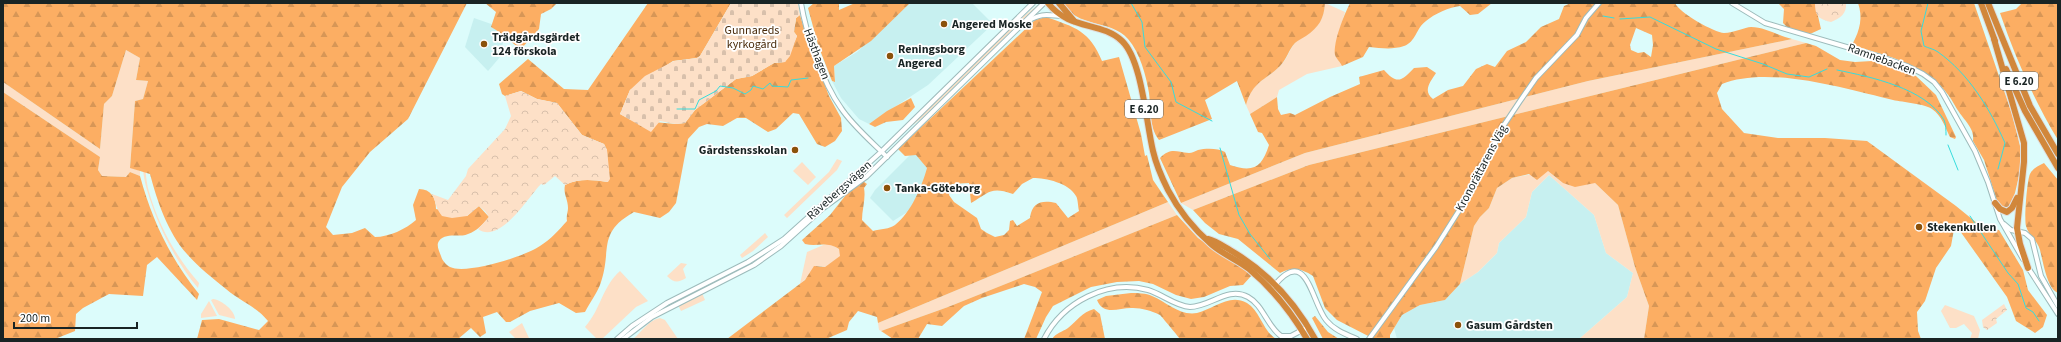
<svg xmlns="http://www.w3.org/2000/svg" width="2061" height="342" font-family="'Source Sans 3',sans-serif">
<defs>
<pattern id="forest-firs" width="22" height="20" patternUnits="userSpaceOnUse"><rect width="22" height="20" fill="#fcae63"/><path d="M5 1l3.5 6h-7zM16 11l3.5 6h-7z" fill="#d79656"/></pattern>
<pattern id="cemetery-stones" width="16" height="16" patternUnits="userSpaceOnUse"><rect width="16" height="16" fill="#fde0c7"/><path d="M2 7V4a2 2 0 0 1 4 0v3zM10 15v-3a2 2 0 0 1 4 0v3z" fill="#d8c0ab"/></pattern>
<pattern id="park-crowns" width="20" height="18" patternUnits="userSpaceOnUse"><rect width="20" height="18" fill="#fde0c7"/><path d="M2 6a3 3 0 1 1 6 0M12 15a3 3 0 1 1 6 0" fill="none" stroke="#d8c0ab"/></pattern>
</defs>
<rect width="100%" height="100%" fill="#dcfcfb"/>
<g fill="#c7f0f0">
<polygon points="910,3 972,3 993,24 928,85 869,124 859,119 841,98 832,81 834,82 835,77 834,66 857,52"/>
<polygon points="474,18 497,26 503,42 500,57 488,71 465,47"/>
<polygon points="913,152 928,168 922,189 909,211 893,221 870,198 875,190"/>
<polygon points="1549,175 1594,215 1606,253 1633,273 1627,297 1579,339 1397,339 1394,328 1402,315 1420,305 1445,300 1460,284 1478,272 1497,253 1499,243 1526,217 1532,192"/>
</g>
<g fill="#fde0c7">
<polygon points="1040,3 923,117 913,125 916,120 1018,21"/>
<path d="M1325 3 1345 12 1336 42 1335 55 1342 66 1307 74 1279 90 1277 97 1250 114 1246 105C1252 81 1265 81 1280 66 1287 60 1289 50 1295 43 1297 40 1302 38 1305 36 1318 28 1324 19 1325 3Z"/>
<polygon points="1792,39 1806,43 1309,165 1193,210 1181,203 1305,153 1588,81"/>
<polygon points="126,50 140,58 136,80 148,81 143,99 135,101 130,167 140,171 140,176 130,172 126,177 102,176 98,170 100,157 3,92 3,82 100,149 104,104 112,96"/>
<path d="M141 147C146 162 145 178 149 192 159 226 176 257 199 283L198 288C175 261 157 224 147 190 143 177 142 161 141 147Z"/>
<polygon points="837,159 842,161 837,170 787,218 784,215 829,172"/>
<polygon points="802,162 816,177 808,185 793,171"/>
<polygon points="1548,171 1563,183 1595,183 1618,205 1635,267 1649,306 1644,339 1579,339 1627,297 1633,273 1606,253 1594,215 1549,175 1532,192 1526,217 1499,243 1497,253 1478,272 1460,284 1474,226 1480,217 1489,208 1497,188 1512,178"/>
<polygon points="1168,202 1177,215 948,307 881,331 879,330 878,323"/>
<polygon points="765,233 768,237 753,251 742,258 740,255"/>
<polygon points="828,243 839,249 841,256 825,267 819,266 800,284 807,252"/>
<path d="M681 263 687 264 683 269 686 278C678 283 674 283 667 276Z"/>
<path d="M620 271 648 301 636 307 602 339H597L585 327C601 309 602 287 620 271Z"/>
<polygon points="702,293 705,300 681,311 678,305"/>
<path d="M213 299C222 300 235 311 235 319L219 315 211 300Z"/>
<polygon points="209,301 217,316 201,318 201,314"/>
<polygon points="1945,305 1974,316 1980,330 1978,339 1970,339 1972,333 1964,324 1956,328 1950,328 1941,311"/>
<path d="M660 318 665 320 678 339H633C642 332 648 320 660 318Z"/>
<polygon points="522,323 529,338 531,339 516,339 509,332"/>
</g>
<g fill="url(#forest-firs)" fill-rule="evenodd">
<path d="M3 3H467L408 119 370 152 342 187 326 227 333 235 352 233 365 228 375 237C389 237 406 229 416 220L413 205 419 189C431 189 436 198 436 209L467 216 479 206 489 217C483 224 477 231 468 234 460 238 446 232 439 241 436 245 439 251 441 256 442 260 446 265 450 267 466 275 526 256 540 246 551 239 559 230 567 221 566 216 568 212 568 208 568 199 563 194 565 185 580 178 592 180 608 182L607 150 604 144 582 135 557 103 537 99 521 91 505 96 502 94 499 84 528 59 564 89 588 90 648 3H731L700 56 697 58 673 61 630 90 620 114 631 120 676 124 685 123 695 110 736 79 752 76 774 63 785 62 797 36 794 32 796 18 800 15 806 35 829 96 841 118 842 131 835 141 825 147 817 144 799 114 793 113 776 129 768 132 746 118H737L723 126 707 124 699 127 688 139 676 203 669 212 660 218 634 212C597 233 612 249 601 282 598 292 590 302 585 312L576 313 559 303 530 311 510 322H506L497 312 483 317 486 333 480 337 471 328 458 339H197L202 320 219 319 259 330 268 321C257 307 240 301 226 289 214 279 198 267 187 254 168 233 157 201 150 174L130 168 135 101 143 99 148 81 136 80 140 58 126 50 112 96 104 104 100 149 3 82Z"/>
<path d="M485 3H557L551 9 541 14 539 29 521 49C510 42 502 33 491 27L496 12Z"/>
<polygon points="814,3 839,3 839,10 855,3 910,3 871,41 834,66 835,82 832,81 818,45 808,8"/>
<path d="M1063 3H1325C1324 19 1319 27 1306 36 1303 38 1298 40 1295 43 1289 49 1287 59 1280 66 1265 81 1253 81 1246 105L1237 81 1205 100 1212 119 1159 140C1149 127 1151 109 1149 93 1146 75 1140 53 1128 39 1111 19 1076 28 1063 3Z"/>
<path d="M1350 3H1492L1478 14 1470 15 1460 6C1450 7 1434 14 1426 21 1416 28 1416 42 1404 46 1392 50 1381 48 1369 47L1363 57 1342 66C1340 62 1336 58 1335 55 1333 42 1344 15 1350 3Z"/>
<path d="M1571 3H1675C1678 12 1715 33 1724 33 1734 33 1745 27 1751 27 1765 27 1779 36 1792 39L1588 81 1305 153 1181 203 1160 158C1171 147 1176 152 1189 153 1192 153 1195 151 1198 150 1206 148 1218 148 1225 152L1230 165C1254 173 1262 167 1269 145L1262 133 1258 132 1250 114 1277 97 1278 109 1281 115 1290 113 1295 115 1330 97 1360 84 1359 77 1384 70C1397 85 1402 81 1414 68L1427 67 1436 73C1431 81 1422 91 1433 99L1448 90 1463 86 1476 69 1487 64 1495 67 1507 51 1526 42 1541 27 1559 19 1564 6ZM1636 28 1652 35 1653 45 1651 57 1644 52 1638 53 1631 50 1630 45Z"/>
<polygon points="1778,3 1815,3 1821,29 1810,34 1787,27 1783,23 1784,9"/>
<path d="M1858 3H1974L2012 114 2020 146 2021 167 2015 193 2009 207H2002L1998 204 1984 160 1973 141C1975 129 1965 121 1959 112 1955 107 1953 101 1949 96 1928 65 1888 56 1855 46L1853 43C1860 30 1863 17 1858 3Z"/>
<path d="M2022 3H2058V140C2034 100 2015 57 2000 13L2016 9Z"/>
<path d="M1046 17C1075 27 1090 31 1102 61L1119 57 1141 134 1145 156 1147 155 1153 180 1168 202 878 323 877 317 858 311 849 322 847 330 826 339H727L805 280 814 266 825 267 840 256 839 249C827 241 817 247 805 244L802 240 830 215 849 191 863 181 867 184 864 188C866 199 862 209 862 220L873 231C880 229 890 229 895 225 911 213 922 186 927 168L916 155 905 156 898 149 1035 20ZM1033 178C1046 178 1069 183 1076 196 1078 199 1078 207 1079 211L1068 218 1056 203C1042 200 1032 202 1030 218L1017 226 1013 220 1010 221 1009 230 1004 235 995 237 987 233 981 229 977 218 954 202 949 195 952 184 969 183 971 203C989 193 990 186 1013 194L1022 184Z"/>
<path d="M1806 43 1816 46 1840 60 1855 62 1872 61 1916 76 1936 95 1956 137 1955 139 1950 137C1945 127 1942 116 1932 109 1925 104 1903 102 1893 100 1846 89 1768 65 1722 84L1717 93 1722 109 1744 133 1778 138H1825L1867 141 1956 206 1983 228 1999 230 2023 270 2028 290 2047 315 2043 327 2035 333 2016 321 2007 297 1955 224 1951 246 1936 268 1925 301 1917 312 1918 331 1921 339H1644L1649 306 1635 267 1618 205 1595 183 1575 187 1563 183 1548 171 1537 180 1529 174 1512 178 1497 188 1489 208 1480 217 1474 226 1460 284 1445 300 1420 305 1402 315 1390 335V339H1374L1337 320 1325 308 1313 276C1302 269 1293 266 1280 273L1238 239 1219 234 1205 223 1193 210 1309 165Z"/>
<path d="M3 92 100 157 98 170 102 176 126 177 130 172 140 176C152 220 170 258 199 294L197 300 157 257 147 265 143 296 109 294 83 308 76 314 75 331 55 339H3Z"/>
<polygon points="911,98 915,107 903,120 886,122 875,127 869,124 887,111"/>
<path d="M2044 163 2058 180V293C2047 289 2043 261 2040 250 2038 241 2028 235 2026 226 2024 220 2027 180 2030 174 2032 169 2038 166 2044 163Z"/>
<polygon points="1177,215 1198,238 1252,275 1243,285 1230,286 1204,297 1191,299 1176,295 1153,284 1139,281 1117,282 1091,287 1053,306 1046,317 1036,339 1024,339 1042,292 1035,287 1024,284 982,298 964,306 942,326 927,324 918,339 893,339 881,331 948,307"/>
<path d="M1131 293C1138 293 1146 293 1152 296 1167 302 1179 316 1197 313 1214 309 1229 293 1247 303 1260 311 1263 331 1276 339H1180C1177 335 1162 317 1160 315 1152 311 1142 308 1133 308 1120 307 1104 317 1097 300L1106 296Z"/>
<path d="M1094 309 1100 314 1105 339H1052C1056 333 1062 332 1068 328 1077 321 1082 312 1094 309Z"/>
<polygon points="1315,316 1328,332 1339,339 1323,339 1312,318"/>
</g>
<polygon fill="url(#cemetery-stones)" points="731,3 798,3 800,15 796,18 794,32 797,36 790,56 785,62 774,63 752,76 736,79 695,110 685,123 676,124 660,121 651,132 620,114 630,90 645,76 674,61 697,58 700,56"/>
<g fill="url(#park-crowns)">
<path d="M1815 3H1846C1847 14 1840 18 1831 22 1819 19 1815 17 1815 3Z"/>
<path d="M521 91 537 99 557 103 582 135 604 144 607 150 610 179 608 182C592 180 580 178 565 185L555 176 544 185 541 184C529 196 500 245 478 229L489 217 485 211 479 206 467 216 452 218 442 216C436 209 436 202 432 194L448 200 466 176 468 169 505 129 511 116 505 96Z"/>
<polygon points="2004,304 2007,310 1996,319 1997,323 1987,330 1983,327 1982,320"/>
</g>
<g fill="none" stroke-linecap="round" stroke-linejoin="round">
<g stroke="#36dcdd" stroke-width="1">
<polyline points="1131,3 1142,22 1145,47 1171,82 1176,102 1212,121"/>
<path d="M1928 3 1921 31 1924 46C1928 48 1934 49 1938 52 1969 74 1990 109 2005 143L1998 169"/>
<polyline points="1603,16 1614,18"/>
<polyline points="1620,19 1650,17 1716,49 1763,64 1787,74 1809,77 1827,69"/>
<path d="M1837 70C1871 77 1925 88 1944 120 1946 124 1946 131 1946 135"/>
<polyline points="677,109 695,109 699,100 716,91 720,86 733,88 745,94 751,90 753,86 763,89 770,83 772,86 788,87 791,80 808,78"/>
<polyline points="1948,145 1958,170"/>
<polyline points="1220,148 1239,215 1250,234 1270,259"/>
<polyline points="1970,216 2008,273 2018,284 2026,308 2033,312 2039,321"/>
</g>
<defs>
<g id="minor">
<path d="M801 3C806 34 823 83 841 108 852 125 873 143 887 157"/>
<polyline points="1732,3 1765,23 1884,58 1907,66 1923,74 1934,82 1942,92 1975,151 1988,182 2000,219 2023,259"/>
<path d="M1028 21C1042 13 1046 15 1061 16"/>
<polyline points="2004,224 2011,230 2025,233 2032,239 2041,276 2058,306"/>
<polyline points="2027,266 2058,314"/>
<path d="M1274 286C1307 245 1311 301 1326 320 1334 330 1345 334 1357 339"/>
<polyline points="617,339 632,326 667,303 748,262 784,239 881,152 1033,3"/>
<polyline points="623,339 652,317 754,265 781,246 822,209 866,177 1044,3"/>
<path d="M1044 339C1063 302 1107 279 1148 290 1162 294 1175 306 1190 307 1210 307 1228 286 1248 297 1263 305 1267 326 1281 336H1291L1308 327"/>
<polyline points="1369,339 1436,247 1472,190 1504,125 1520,101 1536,78 1577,35 1586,18 1599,3"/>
</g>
<g id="highway">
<path d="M1048 3C1070 31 1101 21 1122 41 1142 60 1146 122 1153 151 1156 164 1162 178 1168 190 1179 211 1194 229 1211 244 1222 254 1238 260 1249 269 1273 289 1292 313 1307 339"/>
<polyline points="1059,3 1074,21"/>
<polyline points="1981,3 1995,41"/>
<polyline points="1988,3 2030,106 2058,154"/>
<polyline points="1994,39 2024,143 2024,162 2017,228 2020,244 2028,268"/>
<polyline points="2006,69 2025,111 2058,168"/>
<polyline points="1995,203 2000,209 2007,212 2012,208 2017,198"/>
<path d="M1208 239C1216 241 1223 246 1230 250 1266 271 1295 302 1315 339"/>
</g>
</defs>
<use href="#minor" stroke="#9dbbbb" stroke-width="6"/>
<use href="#highway" stroke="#dfe0e0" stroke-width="8"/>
<use href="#minor" stroke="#fff" stroke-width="4"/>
<use href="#highway" stroke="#d1873b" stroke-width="6"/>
</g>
<g fill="#8b510a" stroke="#fff" stroke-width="1.5">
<circle cx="944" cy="24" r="4"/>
<circle cx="484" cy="44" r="4"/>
<circle cx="890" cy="56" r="4"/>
<circle cx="795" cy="150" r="4"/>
<circle cx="887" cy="188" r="4"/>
<circle cx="1919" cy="227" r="4"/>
<circle cx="1458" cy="325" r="4"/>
</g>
<g text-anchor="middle" stroke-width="3.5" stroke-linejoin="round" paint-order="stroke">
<g fill="#fff" stroke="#5e6666" stroke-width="1">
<rect x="2000" y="72" width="38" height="18" rx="3"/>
<rect x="1125" y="100" width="38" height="18" rx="3"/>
</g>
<g font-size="11" font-weight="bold" fill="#192424">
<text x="2019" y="85">E 6.20</text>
<text x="1144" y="113">E 6.20</text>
</g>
<g font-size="12" font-weight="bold" fill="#192424" stroke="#fff" text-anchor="start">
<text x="952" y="28">Angered Moske</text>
<text x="492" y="41">Trädgårdsgärdet<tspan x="492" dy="14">124 förskola</tspan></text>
<text x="898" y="53">Reningsborg<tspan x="898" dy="14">Angered</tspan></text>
<text x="787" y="154" text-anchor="end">Gårdstensskolan</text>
<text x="895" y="192">Tanka-Göteborg</text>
<text x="1927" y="231">Stekenkullen</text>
<text x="1466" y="329">Gasum Gårdsten</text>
</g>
<g font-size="12" fill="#482a09" stroke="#fff">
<text x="752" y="34">Gunnareds<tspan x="752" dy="14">kyrkogård</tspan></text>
</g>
<g font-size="12" fill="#192424" stroke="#fff">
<text transform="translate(817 54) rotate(69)" y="4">Hästhagen</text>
<text transform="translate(1882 59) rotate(20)" y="4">Ramnebacken</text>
<text transform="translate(1481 168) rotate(-62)" y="4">Kronorättarens Väg</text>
<text transform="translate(839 190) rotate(-42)" y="4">Rävebergsvägen</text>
</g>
</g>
<rect width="2061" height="342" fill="none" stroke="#192424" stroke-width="8"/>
<path d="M14 322v6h123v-6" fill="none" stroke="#192424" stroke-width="2"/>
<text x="20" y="322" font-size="12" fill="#192424" stroke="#ffffff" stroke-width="3" paint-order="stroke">200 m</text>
</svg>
